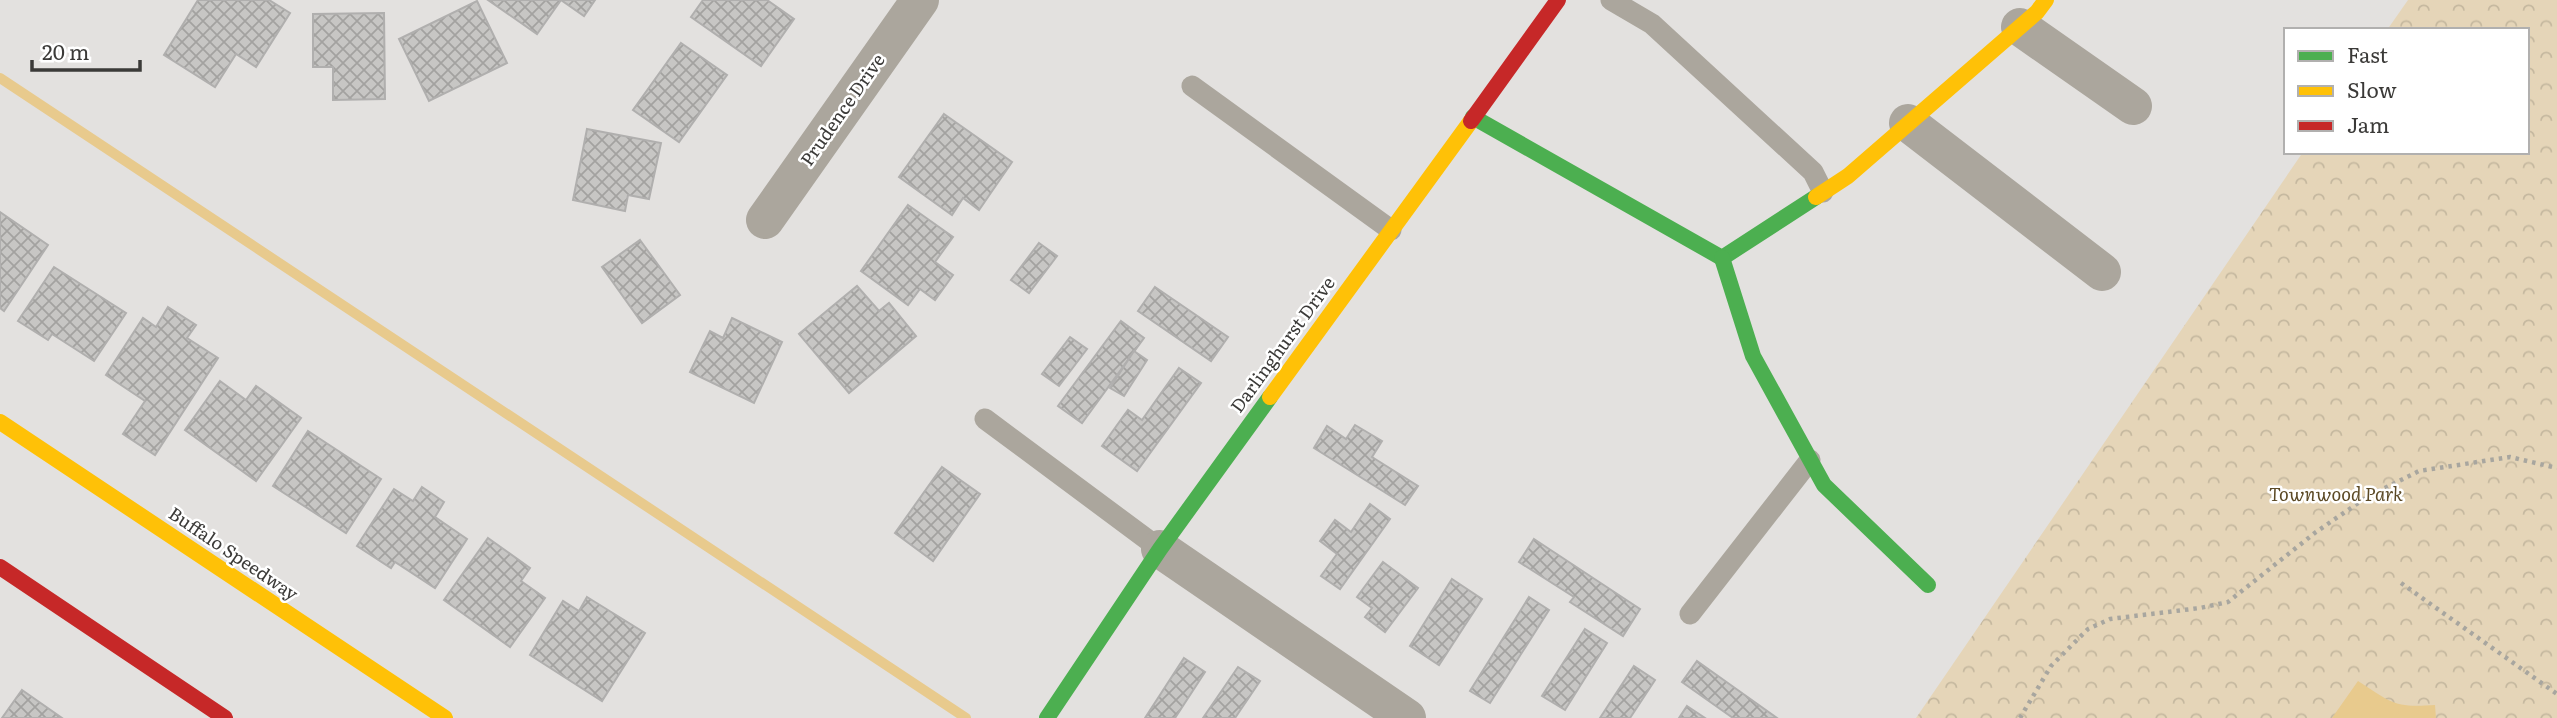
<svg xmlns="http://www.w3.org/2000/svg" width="2557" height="718" font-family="Literata,serif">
<defs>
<pattern id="park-crowns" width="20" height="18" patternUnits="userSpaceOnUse" patternTransform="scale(1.75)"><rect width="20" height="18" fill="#e5d5b8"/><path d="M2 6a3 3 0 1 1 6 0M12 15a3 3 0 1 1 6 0" fill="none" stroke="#c5b89f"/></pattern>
<pattern id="building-cross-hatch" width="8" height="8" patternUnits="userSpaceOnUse" patternTransform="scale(1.75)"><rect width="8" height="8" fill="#c7c6c4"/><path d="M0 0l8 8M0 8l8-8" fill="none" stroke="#a3a2a0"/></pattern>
</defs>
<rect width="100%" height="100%" fill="#e3e1df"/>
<polygon fill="url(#park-crowns)" points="2408,0 2557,0 2557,718 1916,718 2303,152 2527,152 2527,30 2387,30"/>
<path fill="#e8ca8d" d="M2358 681C2392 703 2394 708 2435 705L2436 718H2332Z"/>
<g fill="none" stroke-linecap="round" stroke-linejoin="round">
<polyline stroke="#e8ca8d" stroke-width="10" points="0,78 966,718"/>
</g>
<g fill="url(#building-cross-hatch)" stroke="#b0afae" stroke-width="2">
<polygon points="198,0 269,0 290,13 256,67 236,54 215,87 164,55"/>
<polygon points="488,0 561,0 537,34"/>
<polygon points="561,0 595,0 584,16"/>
<polygon points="703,0 767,0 794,19 761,66 691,17"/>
<polygon points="477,1 507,63 429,101 399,39"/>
<polygon points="384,13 385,99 333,100 333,67 313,67 313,14"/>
<polygon points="681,43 727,75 679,142 633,110"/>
<polygon points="944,114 1012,162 979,210 963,198 952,215 899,177"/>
<polygon points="587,129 661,143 649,199 628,195 625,211 573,200"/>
<polygon points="908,205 953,237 935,262 953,275 935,300 920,289 908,305 861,271"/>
<polygon points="0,212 48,245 4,311 0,308"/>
<polygon points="640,240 680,295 642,323 602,267"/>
<polygon points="1039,243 1057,256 1029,293 1011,280"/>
<polygon points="54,267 126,313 94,361 52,334 48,340 18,321"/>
<polygon points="857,286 879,311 889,303 916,336 849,393 799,334"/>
<polygon points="1155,287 1228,337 1211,361 1138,311"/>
<polygon points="168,307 196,325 187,338 218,358 155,455 123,434 145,401 106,375 143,318 156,327"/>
<polygon points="732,318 782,342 754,403 690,372 710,331 723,338"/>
<polygon points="1121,321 1144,338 1082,423 1058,406"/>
<polygon points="1070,337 1087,349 1059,386 1042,374"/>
<polygon points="1134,351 1147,360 1124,396 1110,388"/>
<polygon points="1179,368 1201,383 1137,471 1102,446 1128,410 1142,420"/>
<polygon points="220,381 246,400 256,386 301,418 256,481 185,430"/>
<polygon points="1355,425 1382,441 1372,457 1418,486 1405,505 1314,448 1327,426 1346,439"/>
<polygon points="308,431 381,479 346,533 273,486"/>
<polygon points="942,467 980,494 933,561 895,533"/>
<polygon points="422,487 444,502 435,517 467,539 435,588 395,562 391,568 357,546 394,489 413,501"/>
<polygon points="1370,504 1390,519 1340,589 1321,576 1337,554 1320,541 1335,520 1351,532"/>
<polygon points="488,538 530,568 521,581 545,598 510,647 444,600"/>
<polygon points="1534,539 1640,609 1623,636 1570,602 1574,597 1519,562"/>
<polygon points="1383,562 1418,588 1385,632 1365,617 1372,608 1357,597"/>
<polygon points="1452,579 1482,599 1439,665 1410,646"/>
<polygon points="587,597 645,633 602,701 530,655 563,601 579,611"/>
<polygon points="1529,597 1549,610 1490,703 1470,691"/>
<polygon points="1585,629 1607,643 1565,710 1542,696"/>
<polygon points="1184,658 1205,672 1175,718 1145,718"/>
<polygon points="1697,661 1777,718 1733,718 1682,682"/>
<polygon points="1634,666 1655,680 1630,718 1600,718"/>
<polygon points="1238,667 1260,681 1235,718 1203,718"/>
<polygon points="22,690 62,718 2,718"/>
<polygon points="1687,706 1705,718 1679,718"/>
</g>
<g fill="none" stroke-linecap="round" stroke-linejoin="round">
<g stroke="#a8a69f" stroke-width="4.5" stroke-dasharray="3.5 5" stroke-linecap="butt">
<polyline points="2401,583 2557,694"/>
<polyline points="2020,718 2051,666 2088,629 2110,619 2200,608 2228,602 2316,532 2367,497 2419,471 2510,457 2557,468"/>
</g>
<g stroke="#aba69d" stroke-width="21">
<polyline points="1611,0 1652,24 1813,172 1823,192"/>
<polyline points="1192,86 1391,230"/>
<polyline points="985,419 1160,549"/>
<polyline points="1690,614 1810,460"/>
</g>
<g stroke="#aba69d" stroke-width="38">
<polyline points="2020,27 2133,106"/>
<polyline points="1908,123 2102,272"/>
<polyline points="765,220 920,0"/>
<polyline points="1160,549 1407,718"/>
</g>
<g stroke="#4caf50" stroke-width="16">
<polyline points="1473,117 1722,258 1816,197"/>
<polyline points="1722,258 1753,356 1824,485 1928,585"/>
<polyline points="1047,718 1160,549 1270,397"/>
</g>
<g stroke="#ffc107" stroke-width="16">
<polyline points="1816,197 1848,176 2037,12 2046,0"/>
<polyline points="1270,397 1471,121"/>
<polyline points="0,422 445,718"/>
</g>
<g stroke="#c62828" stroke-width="16">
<polyline points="1471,121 1558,0"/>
<polyline points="0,567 225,718"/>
</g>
</g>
<g text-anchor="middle" stroke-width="5" stroke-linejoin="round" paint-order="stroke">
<g font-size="18" fill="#3b3a38" stroke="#fff">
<text transform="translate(843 110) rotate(-55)" y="6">Prudence Drive</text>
<text transform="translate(1283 345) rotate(-54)" y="6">Darlinghurst Drive</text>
<text transform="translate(233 554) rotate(34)" y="6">Buffalo Speedway</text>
</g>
<g font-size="18" font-style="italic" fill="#5b4925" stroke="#fff">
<text x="2336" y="501">Townwood Park</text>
</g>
</g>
<rect x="2284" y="28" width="245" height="126" fill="#ffffff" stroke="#b1b0af" stroke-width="2"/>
<rect x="2298" y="51" width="35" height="10" fill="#4caf50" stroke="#b1b0af" stroke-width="2"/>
<text x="2347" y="63" font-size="21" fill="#3b3a38">Fast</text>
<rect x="2298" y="86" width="35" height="10" fill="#ffc107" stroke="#b1b0af" stroke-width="2"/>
<text x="2347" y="98" font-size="21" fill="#3b3a38">Slow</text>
<rect x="2298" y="121" width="35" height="10" fill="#c62828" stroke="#b1b0af" stroke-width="2"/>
<text x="2347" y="133" font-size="21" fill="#3b3a38">Jam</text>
<path d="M32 60v10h108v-10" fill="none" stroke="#3b3a38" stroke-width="3.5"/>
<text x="42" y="60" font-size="21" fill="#3b3a38" stroke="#ffffff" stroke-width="5" paint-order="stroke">20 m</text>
</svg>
